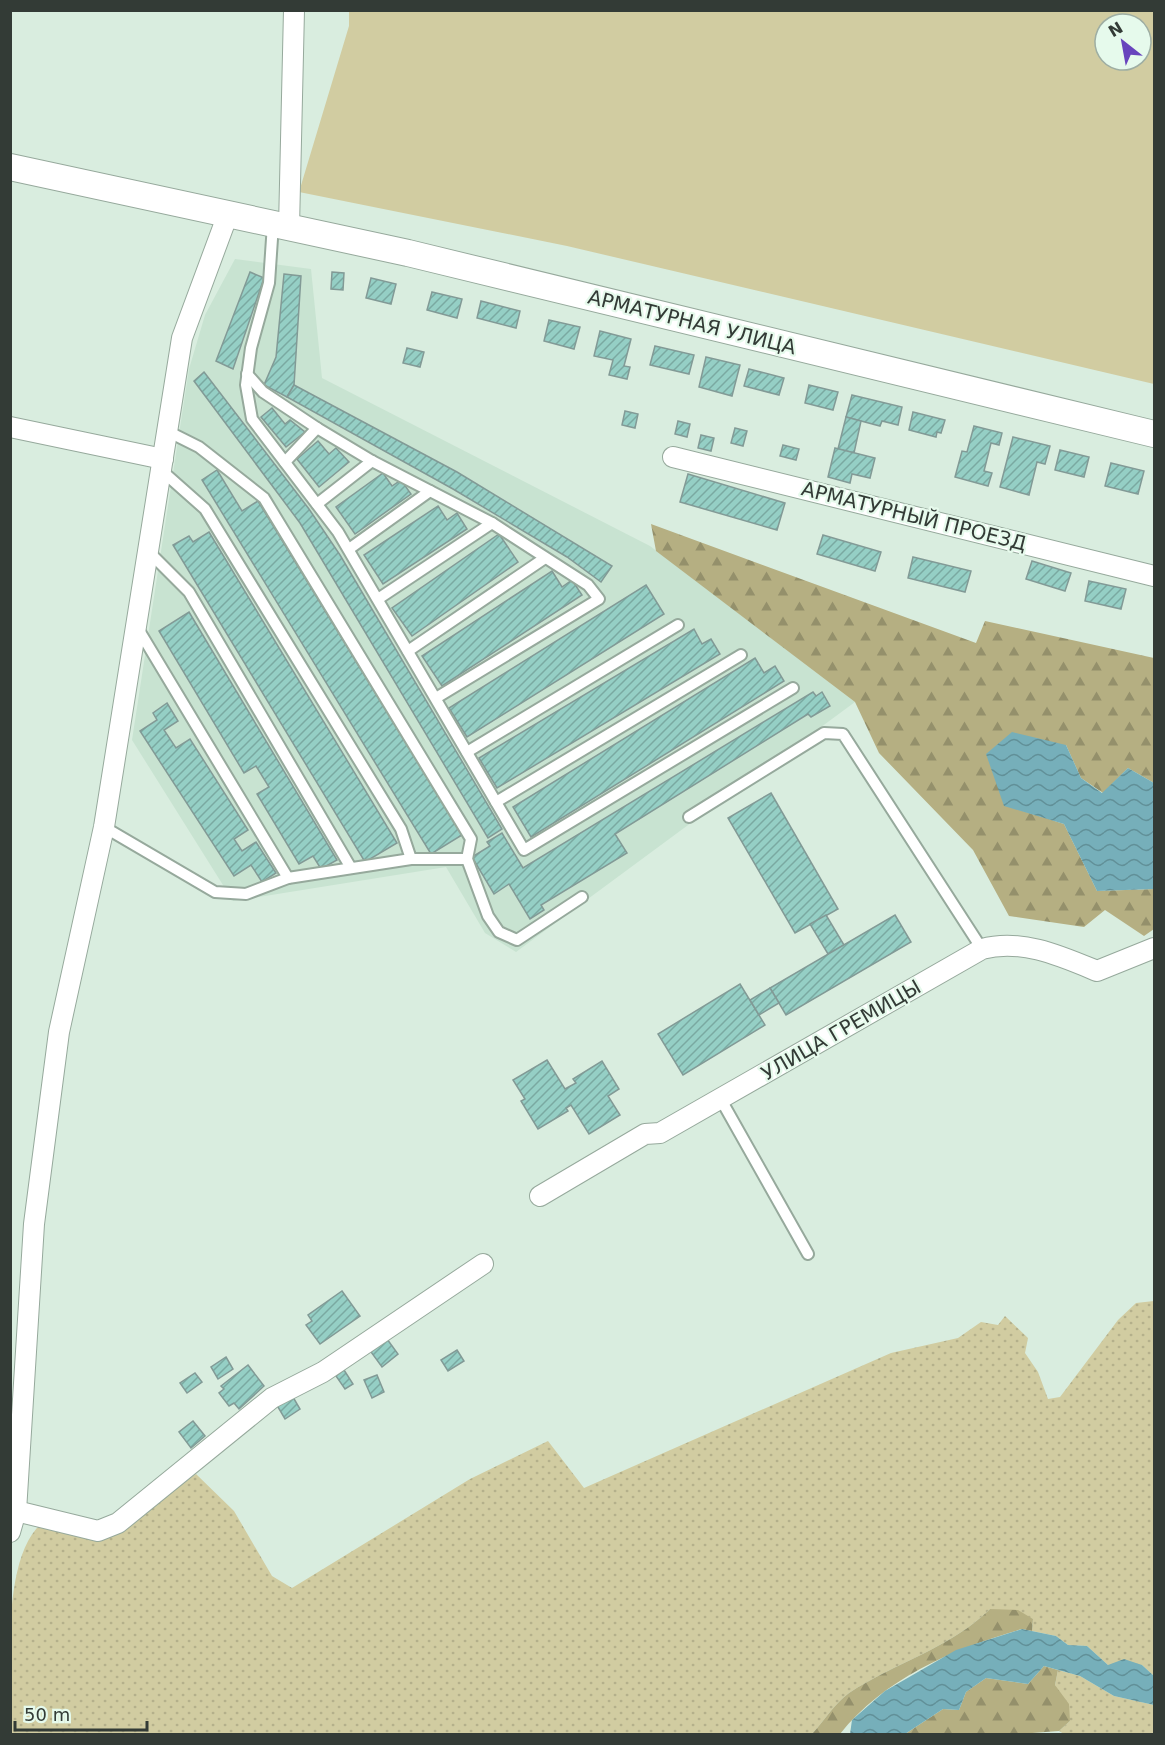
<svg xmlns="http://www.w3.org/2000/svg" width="1165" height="1745" font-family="'DejaVu Sans',sans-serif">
<defs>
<pattern id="grass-dots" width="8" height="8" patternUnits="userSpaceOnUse" patternTransform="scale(1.5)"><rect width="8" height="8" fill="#d1cca1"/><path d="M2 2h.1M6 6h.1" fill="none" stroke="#b4b08b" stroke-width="1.8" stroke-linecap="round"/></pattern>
<pattern id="forest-firs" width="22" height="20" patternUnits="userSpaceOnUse" patternTransform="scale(1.5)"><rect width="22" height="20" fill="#b5af82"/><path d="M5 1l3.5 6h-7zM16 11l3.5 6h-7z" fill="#94906b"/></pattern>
<pattern id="water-waves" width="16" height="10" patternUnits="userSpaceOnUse" patternTransform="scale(1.5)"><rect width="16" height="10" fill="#76afba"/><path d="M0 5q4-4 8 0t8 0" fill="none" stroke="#619098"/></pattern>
<pattern id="building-hatch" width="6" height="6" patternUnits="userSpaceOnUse" patternTransform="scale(1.5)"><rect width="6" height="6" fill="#95cfc5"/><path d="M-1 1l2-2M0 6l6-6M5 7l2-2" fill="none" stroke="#7aa9a1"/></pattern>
</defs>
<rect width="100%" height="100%" fill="#d9eddf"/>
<polygon fill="#c8e3d1" points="235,259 311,269 322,378 650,546 855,702 516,952 485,933 446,867 233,901 132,740 189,369 205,315"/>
<g fill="url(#grass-dots)">
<path d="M1154 1301V1676L1142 1665H1108L1087 1646 1068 1645 1056 1636 1032 1631 1033 1619 990 1609C951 1648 894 1663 849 1693 835 1703 823 1722 812 1734H11C11 1681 0 1560 41 1524L108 1537 196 1474 234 1511 272 1576 292 1588 470 1479 548 1441 584 1488 891 1353 958 1338 981 1322 998 1325 1005 1316 1028 1338 1025 1353 1038 1372 1048 1399 1060 1397 1118 1320 1136 1303Z"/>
<polygon points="1058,1670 1080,1676 1114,1696 1154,1705 1154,1734 1064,1734 1059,1731 1070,1721 1055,1685"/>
</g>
<g fill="url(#forest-firs)">
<polygon points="651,524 976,643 985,621 1154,658 1154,783 1128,768 1103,793 1081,778 1066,745 1004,805 1064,824 1097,891 1154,889 1154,929 1144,936 1105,910 1084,927 1009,916 973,850 879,753 855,702 656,551"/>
<path d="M990 1609 1018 1610 1033 1619 1032 1631 1022 1629C955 1648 884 1678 840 1734H812C823 1722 835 1703 849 1693 894 1663 951 1648 990 1609Z"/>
<polygon points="1044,1666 1058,1670 1055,1685 1069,1704 1070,1721 1059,1731 1019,1734 905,1734 943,1709 959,1710 966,1692 986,1678 1028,1684"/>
</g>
<path fill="#d1cca1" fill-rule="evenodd" d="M349 11H1154V384L567 246 299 192 349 26ZM1105 24H1141V60H1105Z"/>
<g fill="url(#water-waves)">
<polygon points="1012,732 1066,745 1081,778 1102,793 1128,768 1154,783 1154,889 1097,891 1064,824 1004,806 986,754"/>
<polygon points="1022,1629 1056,1636 1068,1645 1087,1646 1108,1665 1124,1659 1142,1665 1154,1676 1154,1705 1114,1696 1080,1676 1044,1666 1028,1684 986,1678 966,1692 959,1710 943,1709 905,1734 850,1734 852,1720 885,1691 956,1650"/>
</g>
<g fill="url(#building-hatch)" stroke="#829a96" stroke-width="1.5">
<polygon points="250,272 264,278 233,369 216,361"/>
<polygon points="332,272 344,273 343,290 331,289"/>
<polygon points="284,274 301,276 294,385 287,397 264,385 276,357"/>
<polygon points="371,278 396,284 391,304 366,298"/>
<polygon points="432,292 462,299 457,318 427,310"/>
<polygon points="481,301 520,311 516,328 477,318"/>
<polygon points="549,320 580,327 574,349 544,341"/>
<polygon points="600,331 631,339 624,366 630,367 627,379 609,375 613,360 594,356"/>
<polygon points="655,346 694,355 689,374 650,365"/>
<polygon points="407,348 424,352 420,367 403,363"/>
<polygon points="706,357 740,365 732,396 699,387"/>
<polygon points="749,369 784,378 779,395 744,386"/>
<polygon points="204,372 309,509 340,555 502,829 488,838 300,523 194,381"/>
<polygon points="294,385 457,472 612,566 601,582 567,557 453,489 287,397"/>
<polygon points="809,385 838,392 833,410 805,403"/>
<polygon points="852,395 902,407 898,425 882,421 880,426 846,417"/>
<polygon points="272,408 285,424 290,420 305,432 286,447 261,417"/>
<polygon points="625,411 638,414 635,428 622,425"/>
<polygon points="913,412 945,420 941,433 937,432 936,437 909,430"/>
<polygon points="846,417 861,421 854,453 838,449"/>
<polygon points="678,421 690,424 687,437 675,434"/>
<polygon points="974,426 1002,433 999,445 991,443 984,471 992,473 988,486 955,477 962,451 967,452"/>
<polygon points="735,428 747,431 743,446 731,443"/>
<polygon points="701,435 714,438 711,451 698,448"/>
<polygon points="1013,437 1050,446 1045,464 1037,462 1029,495 1000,487"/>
<polygon points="318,441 329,454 336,448 349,462 319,487 297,459"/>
<polygon points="783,445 799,449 796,460 780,456"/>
<polygon points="835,448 875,458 870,478 852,474 850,483 828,477"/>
<polygon points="1060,450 1089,457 1084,477 1055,470"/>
<polygon points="1111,463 1144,471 1138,494 1105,486"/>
<polygon points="217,470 242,511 258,501 462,835 431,854 202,480"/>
<polygon points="383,473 392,486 401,480 411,494 355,534 336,507"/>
<polygon points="688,474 785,503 777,530 680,502"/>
<polygon points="438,506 447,520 457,513 467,529 383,584 364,555"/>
<polygon points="209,532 397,843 365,862 173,545 189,536 193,542"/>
<polygon points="499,534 518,562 412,636 392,608"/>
<polygon points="823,535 881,552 875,571 817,554"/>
<polygon points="913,557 971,571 965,592 908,578"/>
<polygon points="1032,561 1071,573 1065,591 1026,579"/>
<polygon points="552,571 562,587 572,580 582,595 442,686 422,656"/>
<polygon points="1089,581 1126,589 1121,609 1085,601"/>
<polygon points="646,585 664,614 467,737 449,708"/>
<polygon points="189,612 337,860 321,869 313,856 299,864 257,794 269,787 256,766 244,773 159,631"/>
<polygon points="694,629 702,644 711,639 720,654 497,788 479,758"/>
<polygon points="755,658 764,673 775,666 784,681 531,837 513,807"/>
<polygon points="813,692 816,696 822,692 830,706 811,717 808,714 615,834 627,853 541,905 544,910 530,919 509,884 494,894 472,857 490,846 487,842 502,833 523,868"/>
<polygon points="167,703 178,721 164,730 176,748 190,739 248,830 234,839 242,851 256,842 276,873 262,882 251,865 234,876 140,731 157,720 153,713"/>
<polygon points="771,793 838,909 795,933 728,818"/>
<polygon points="826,915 844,945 828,954 810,924"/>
<polygon points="895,915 911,942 786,1015 770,988"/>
<polygon points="740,984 765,1025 683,1075 658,1034"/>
<polygon points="770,988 779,1003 759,1015 750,1000"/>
<polygon points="547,1060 565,1089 576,1083 573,1079 602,1061 619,1089 608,1096 620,1115 589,1134 571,1105 566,1108 568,1111 538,1129 521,1101 525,1099 513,1080"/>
<polygon points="342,1291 360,1316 320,1344 306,1325 312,1321 308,1315"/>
<polygon points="387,1339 398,1354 382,1367 371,1352"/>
<polygon points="457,1350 464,1361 448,1371 441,1360"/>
<polygon points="226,1357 233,1369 218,1379 211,1367"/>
<polygon points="248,1365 264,1386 239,1409 234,1403 229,1406 219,1393 224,1389 221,1386"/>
<polygon points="344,1370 353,1384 345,1389 336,1376"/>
<polygon points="195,1373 202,1382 187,1393 180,1383"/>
<polygon points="377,1375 384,1392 372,1398 364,1380"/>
<polygon points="290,1392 300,1409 285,1419 275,1402"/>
<polygon points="193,1421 205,1436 191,1448 179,1432"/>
</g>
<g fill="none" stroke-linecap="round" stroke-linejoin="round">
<defs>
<g id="service">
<polyline points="273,224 269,283 251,348 246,385 252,419 338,532 524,850 793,688"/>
<polyline points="247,374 263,392 317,428 372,461 492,523 588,585 599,599 436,698"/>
<polyline points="167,431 199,447 264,498 471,839 467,859 488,916 499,932 517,940 582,897"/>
<polyline points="285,462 317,428"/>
<polyline points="161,470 205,509 401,829 411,859"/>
<polyline points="317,504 372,461"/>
<polyline points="349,549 430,491"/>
<polyline points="148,551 189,592 351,868"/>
<polyline points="378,599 492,523"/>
<polyline points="137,627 288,878"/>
<polyline points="408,651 545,558"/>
<polyline points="467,752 678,625"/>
<polyline points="496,802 741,655"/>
<polyline points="689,817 824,733 843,734 982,949"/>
<polyline points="104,827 215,892 246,894 288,878 411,859 467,859"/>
<polyline points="720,1098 808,1254"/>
</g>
<g id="minor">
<polyline points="289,227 294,10"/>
<polyline points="10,427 163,459"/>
<polyline points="673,457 1154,576"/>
<path d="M540 1196 645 1134 660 1133 982 949C1021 938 1061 956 1097 971L1154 948"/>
<polyline points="16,1511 98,1531 118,1523 272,1398 323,1372 483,1264"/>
<polyline points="10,1532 16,1511 34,1224 59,1032 104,827 182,338 228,214"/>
</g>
<polyline id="tertiary" points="10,167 408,253 1154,434"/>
</defs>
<use href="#service" stroke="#96a99c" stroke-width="14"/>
<use href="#minor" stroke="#96a99c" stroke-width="22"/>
<use href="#tertiary" stroke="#96a99c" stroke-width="28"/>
<use href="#service" stroke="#fff" stroke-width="10"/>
<use href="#minor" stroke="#fff" stroke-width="20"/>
<use href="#tertiary" stroke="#fff" stroke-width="26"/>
</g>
<g text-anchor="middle" stroke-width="4.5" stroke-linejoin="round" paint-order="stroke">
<g font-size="20" fill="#333b36" stroke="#e6faec">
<text transform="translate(692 322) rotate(14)" y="7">АРМАТУРНАЯ УЛИЦА</text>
<text transform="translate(914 516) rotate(14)" y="7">АРМАТУРНЫЙ ПРОЕЗД</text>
<text transform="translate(841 1030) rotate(-30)" y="7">УЛИЦА ГРЕМИЦЫ</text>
</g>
</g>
<rect width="1165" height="1745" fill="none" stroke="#333b36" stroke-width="24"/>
<g transform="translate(1123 42) rotate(329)"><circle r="28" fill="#e6faec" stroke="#9eaea3" stroke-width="1.5"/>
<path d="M0-4.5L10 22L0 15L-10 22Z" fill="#6844bd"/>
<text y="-9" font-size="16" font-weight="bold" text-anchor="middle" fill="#333b36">N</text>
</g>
<path d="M15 1721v9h132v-9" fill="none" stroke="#333b36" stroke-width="3"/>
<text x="24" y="1721" font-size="18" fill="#333b36" stroke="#e6faec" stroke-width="4.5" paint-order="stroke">50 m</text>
</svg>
